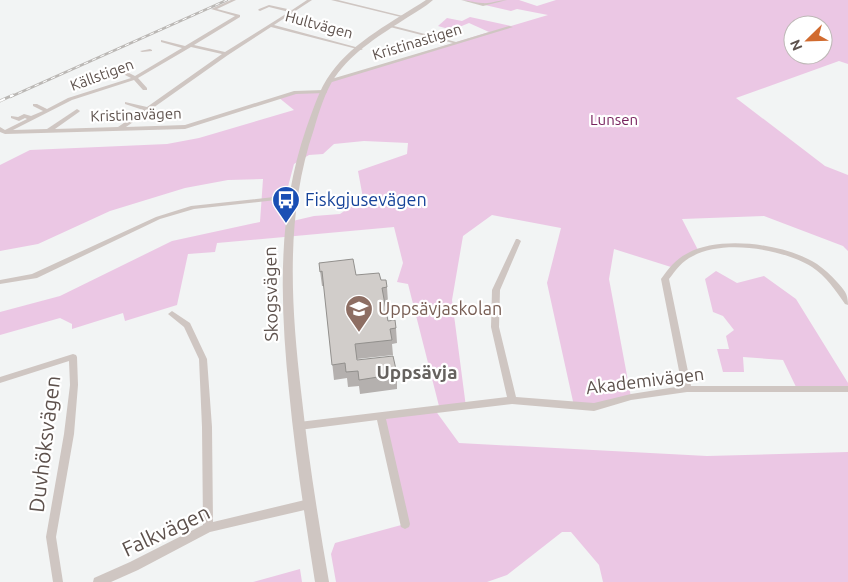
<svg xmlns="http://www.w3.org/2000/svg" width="848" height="582" font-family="Ubuntu,sans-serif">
<rect width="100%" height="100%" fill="#f2f4f4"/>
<g fill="#ebc7e4" fill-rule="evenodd">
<path d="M463 0H519L537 6 556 0H848V64L839 61 736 98 825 166 848 175V251L843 246 764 216 682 219 698 250 671 267 614 249 609 279 631 397 594 407 574 406 547 283 561 228 492 215 463 236 452 300 466 407 440 410 408 284 397 282 403 263 394 227 217 243 215 252 188 254 177 305 125 321 123 313 72 329V324L60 318 0 335V312L60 296 172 241 260 222 263 179 228 180 185 188 110 211 38 244 0 251V165L30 150 167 144 199 138 294 110 278 97 305 91 324 92 330 81 489 32 469 23 452 30 438 26 447 18 462 21 470 17 511 26 548 15 517 9 511 11ZM793 25H823V55H793ZM364 141 408 143 407 154 358 171 363 198 340 214 314 216 284 223 285 198 294 164 309 155 323 154 334 144Z"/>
<polygon points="716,271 737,283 764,276 796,299 848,383 848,390 797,389 783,360 743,357 744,372 723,372 717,349 729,349 726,336 734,330 723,316 713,312 705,279"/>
<polygon points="435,410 459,443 707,456 848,452 848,582 603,582 599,565 571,532 562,532 507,575 487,582 336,582 331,554 335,543 405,524 381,417"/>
<polygon points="300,569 302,582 253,582"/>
</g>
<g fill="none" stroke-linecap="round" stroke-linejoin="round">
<g fill="#cfc6c2" fill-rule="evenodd">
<path d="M231 0H236L217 9 240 15V17L194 45 225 52 289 12 269 7 260 11 258 10 259 9 269 5 292 10 307 0H312L274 25 363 49 361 50 271 27 228 55 126 127 185 125 294 91 324 90 327 92 326 93 296 94 185 129 5 134 0 132V127L5 130 27 119 25 118 19 121 11 118V116L18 117 24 114 31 116 43 111 33 106V104H37L47 109 68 98 131 78 123 74V72H127L135 76 182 48 161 42V40L185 46 235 16 211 9ZM191 47 222 54 147 107 125 102V104L143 110 118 127 55 129 79 112 80 111 77 109 47 129 13 130 72 100 134 80 143 90H147V88L138 78Z"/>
<polygon points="331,0 338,0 407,17 405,18"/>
<path d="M461 0C468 0 475 3 482 3 490 4 499 0 507 0L483 6Z"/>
<polygon points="390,25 456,42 509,26 513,27 332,82 328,82 328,80 453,43 390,27"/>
<polygon points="150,49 152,50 152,51 142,52 140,51"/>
<polygon points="292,195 295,197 294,198 194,209 160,219 37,278 0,284 0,280 32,274 156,217 191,206"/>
<path d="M516 239H518L521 241 500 290 499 327 516 397 594 403 631 394 682 386 661 279C669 268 676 259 688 253 721 235 786 244 817 264 824 269 831 275 837 282 844 290 848 293 848 305L845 304C836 291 826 276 812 267 783 249 724 239 693 256 682 261 676 270 669 279L691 386H848V392H687L631 400 594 411 512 404 386 419 410 524 409 527 405 529 401 527 377 420 299 430 296 429 294 426 296 423 299 422 507 397 491 327 492 290Z"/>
<polygon points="172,311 190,323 207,359 212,427 213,522 309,499 313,501 314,504 313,507 309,509 210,532 138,570 111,582 93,582 94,578 130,562 203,525 202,427 199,359 184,327 168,314"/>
<polygon points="73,354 76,355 77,357 78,385 74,434 56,537 63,582 53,582 46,537 64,434 70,385 69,361 0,383 0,377"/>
</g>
<path fill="#cfc6c2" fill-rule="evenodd" d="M426 0H433C425 7 416 12 408 17 382 34 353 51 335 77 325 92 319 112 314 129 285 214 291 304 301 391 308 455 318 519 329 582H315C305 518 295 455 289 391 280 303 277 213 306 129 313 110 319 89 331 73 354 41 394 21 426 0Z"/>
<defs>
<polyline id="rail-far1" points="10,97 227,0"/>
<polyline id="rail" points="0,101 13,95"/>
</defs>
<use href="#rail-far1" stroke="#bbb8b5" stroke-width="2.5"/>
<use href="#rail" stroke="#bbb8b5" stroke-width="3"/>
<use href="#rail-far1" stroke="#fff" stroke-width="1" stroke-dasharray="4.5" stroke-linecap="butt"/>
<use href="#rail" stroke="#fff" stroke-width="2" stroke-dasharray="5.5" stroke-linecap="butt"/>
</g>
<polygon fill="#b4b0ae" points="319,263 356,275 381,280 387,287 388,302 385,302 388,321 396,328 397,343 392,344 393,355 357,359 357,360 397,374 397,389 360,394 359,386 348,387 347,378 334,380 324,286 322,286"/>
<path fill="#d1cdca" stroke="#92908d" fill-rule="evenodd" d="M353 259 356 275 379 273 381 280H386L387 287 382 288 388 321 395 320 396 328 390 329 392 340 355 344 357 360 393 356 397 374 359 380 358 371 346 372 345 363 332 365 322 271 320 272 319 263ZM368 299 371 314 351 316 349 301Z"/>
<defs>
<symbol id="bus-pin" viewBox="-11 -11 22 30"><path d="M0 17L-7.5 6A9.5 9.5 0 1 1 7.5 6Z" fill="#1a4fb4" stroke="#fff"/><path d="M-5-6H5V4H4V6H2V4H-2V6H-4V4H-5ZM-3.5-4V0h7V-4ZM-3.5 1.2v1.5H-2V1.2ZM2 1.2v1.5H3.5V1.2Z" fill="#fff"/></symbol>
<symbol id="school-pin" viewBox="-11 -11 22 30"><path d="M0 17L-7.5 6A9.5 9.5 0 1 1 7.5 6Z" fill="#8d6e63" stroke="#fff"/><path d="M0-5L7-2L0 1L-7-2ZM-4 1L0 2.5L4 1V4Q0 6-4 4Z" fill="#fff"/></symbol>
</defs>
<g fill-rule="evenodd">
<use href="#bus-pin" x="270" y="184" width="32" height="43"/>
<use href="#school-pin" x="343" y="293" width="32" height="43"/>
</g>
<g text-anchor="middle" stroke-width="4.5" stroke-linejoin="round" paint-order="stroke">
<g font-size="15" fill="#5d514c" stroke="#fff">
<text transform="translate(319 25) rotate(15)" y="5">Hultvägen</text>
<text transform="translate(417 42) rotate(-17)" y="5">Kristinastigen</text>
<text transform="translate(102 75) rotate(-20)" y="5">Källstigen</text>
<text transform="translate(136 115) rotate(-2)" y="5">Kristinavägen</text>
</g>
<g font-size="15" fill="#78235e" stroke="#fff">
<text x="614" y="125">Lunsen</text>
</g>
<g font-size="18" fill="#164399" stroke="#fff" text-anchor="start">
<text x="305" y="206">Fiskgjusevägen</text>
</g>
<g font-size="18" fill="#5d514c" stroke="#fff">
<text transform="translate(271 294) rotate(-91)" y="6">Skogsvägen</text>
<text transform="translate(645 381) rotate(-7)" y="6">Akademivägen</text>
</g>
<g font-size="18" fill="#785e54" stroke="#fff" text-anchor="start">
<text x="378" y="315">Uppsävjaskolan</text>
</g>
<g font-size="19" font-weight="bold" fill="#66625f" stroke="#fff">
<text x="417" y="379">Uppsävja</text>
</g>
<g font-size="21" fill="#5d514c" stroke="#fff">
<text transform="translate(45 444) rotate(-83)" y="7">Duvhöksvägen</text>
<text transform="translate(166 531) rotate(-25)" y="7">Falkvägen</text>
</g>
</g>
<g transform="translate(808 40) rotate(247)"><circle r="24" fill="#ffffff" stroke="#beb9b7"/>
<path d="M0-4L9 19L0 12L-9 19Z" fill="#d16b2f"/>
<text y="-8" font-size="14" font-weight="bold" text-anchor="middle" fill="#5d514c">N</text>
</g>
</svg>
